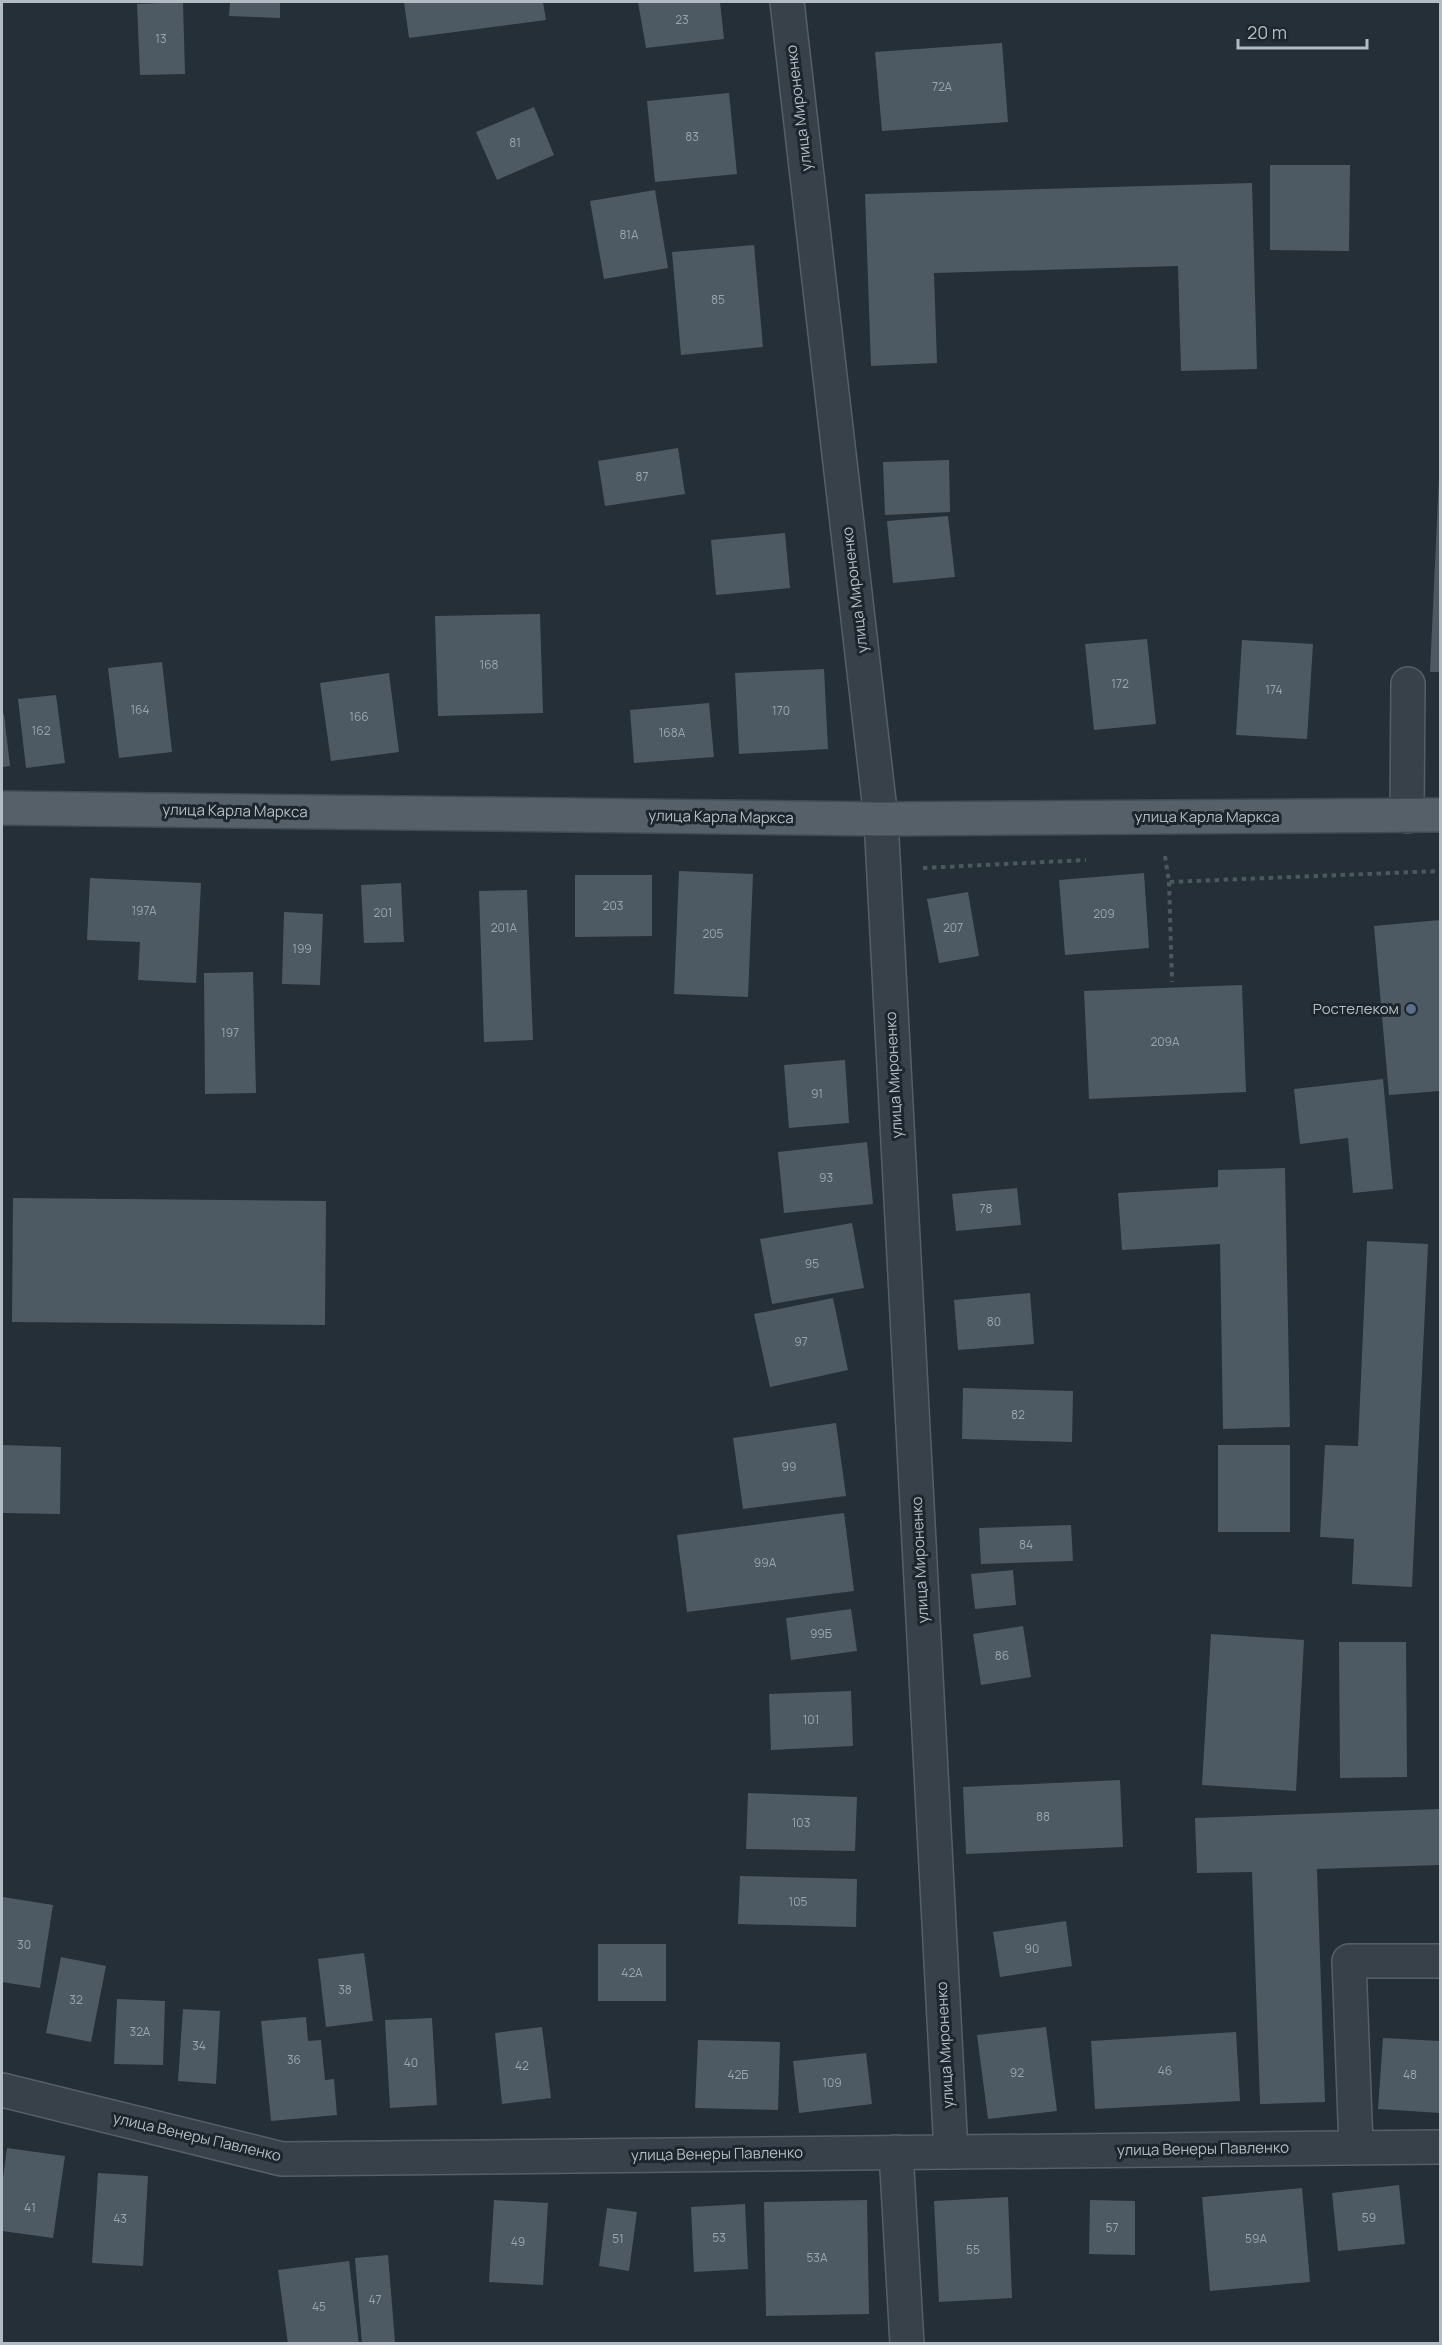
<svg xmlns="http://www.w3.org/2000/svg" width="1442" height="2345" font-family="Manrope,sans-serif">
<rect width="100%" height="100%" fill="#242f38"/>
<g fill="#4d5a63">
<polygon points="183,2 185,74 140,75 137,4"/>
<polygon points="230,2 280,2 280,18 229,16"/>
<polygon points="404,2 543,2 546,20 409,38"/>
<polygon points="638,2 720,2 724,39 646,48"/>
<polygon points="1002,43 1008,122 882,131 875,52"/>
<polygon points="729,93 737,174 655,182 647,101"/>
<polygon points="534,107 554,155 497,180 476,132"/>
<polygon points="1270,165 1350,165 1349,251 1270,250"/>
<polygon points="1252,183 1257,369 1181,371 1178,266 934,273 937,363 871,366 865,194"/>
<polygon points="655,190 668,268 604,279 590,201"/>
<polygon points="754,245 763,347 681,355 672,252"/>
<polygon points="678,448 685,494 605,506 598,461"/>
<polygon points="949,460 950,512 885,515 883,462"/>
<polygon points="1439,477 1440,477 1440,672 1430,672"/>
<polygon points="948,516 955,577 893,583 887,521"/>
<polygon points="785,533 790,588 716,595 711,540"/>
<polygon points="540,614 543,713 438,716 435,616"/>
<polygon points="1147,639 1156,724 1094,730 1085,644"/>
<polygon points="1242,640 1313,644 1307,739 1236,735"/>
<polygon points="162,662 172,752 119,758 108,668"/>
<polygon points="824,669 828,749 739,754 735,673"/>
<polygon points="389,673 399,752 331,761 320,683"/>
<polygon points="56,695 65,763 26,768 18,699"/>
<polygon points="709,703 714,757 634,763 630,710"/>
<polygon points="4,714 10,766 2,767 2,715"/>
<polygon points="679,871 753,874 748,997 674,994"/>
<polygon points="1144,873 1149,948 1065,955 1059,880"/>
<polygon points="575,875 652,875 652,936 575,937"/>
<polygon points="90,878 201,883 196,983 138,980 140,942 87,940"/>
<polygon points="401,883 404,942 364,943 361,885"/>
<polygon points="527,890 533,1040 484,1042 479,891"/>
<polygon points="968,892 979,956 939,963 927,899"/>
<polygon points="284,912 323,914 320,985 282,984"/>
<polygon points="1440,920 1440,1091 1389,1095 1374,926"/>
<polygon points="253,972 256,1093 205,1094 204,973"/>
<polygon points="1242,985 1246,1092 1089,1099 1084,991"/>
<polygon points="845,1060 849,1123 789,1128 784,1065"/>
<polygon points="1383,1079 1393,1189 1353,1193 1348,1138 1300,1144 1294,1089"/>
<polygon points="867,1142 873,1204 784,1213 778,1152"/>
<polygon points="1285,1168 1290,1427 1223,1429 1220,1244 1122,1250 1118,1193 1218,1187 1218,1170"/>
<polygon points="1017,1188 1021,1225 956,1231 952,1194"/>
<polygon points="13,1198 326,1201 325,1325 12,1322"/>
<polygon points="852,1223 864,1288 772,1304 760,1239"/>
<polygon points="1367,1241 1428,1244 1412,1587 1352,1584 1354,1539 1320,1537 1325,1445 1358,1446"/>
<polygon points="1030,1293 1034,1344 958,1350 954,1300"/>
<polygon points="833,1298 848,1370 770,1387 754,1314"/>
<polygon points="963,1388 1073,1391 1072,1442 962,1439"/>
<polygon points="836,1423 846,1496 743,1509 733,1438"/>
<polygon points="2,1445 61,1447 60,1514 2,1513"/>
<rect x="1218" y="1445" width="72" height="87"/>
<polygon points="844,1513 854,1591 687,1612 677,1535"/>
<polygon points="1071,1525 1073,1561 981,1564 979,1528"/>
<polygon points="1013,1570 1016,1605 975,1609 971,1574"/>
<polygon points="851,1609 857,1651 791,1660 786,1618"/>
<polygon points="1023,1626 1031,1677 981,1685 973,1634"/>
<polygon points="1211,1634 1304,1640 1296,1791 1202,1785"/>
<polygon points="1339,1642 1406,1642 1407,1777 1340,1778"/>
<polygon points="851,1691 853,1746 771,1750 769,1694"/>
<polygon points="1120,1780 1123,1847 966,1854 963,1787"/>
<polygon points="748,1793 857,1797 855,1851 746,1849"/>
<polygon points="1440,1809 1440,1865 1317,1869 1325,2102 1260,2104 1252,1872 1197,1873 1195,1818"/>
<polygon points="740,1876 857,1879 856,1927 738,1924"/>
<polygon points="3,1897 53,1905 40,1988 2,1982"/>
<polygon points="1066,1921 1072,1966 1000,1977 993,1932"/>
<rect x="598" y="1944" width="68" height="57"/>
<polygon points="364,1953 373,2021 326,2027 318,1959"/>
<polygon points="61,1957 106,1966 91,2042 46,2033"/>
<polygon points="117,1999 165,2001 163,2065 114,2064"/>
<polygon points="183,2009 220,2011 216,2084 178,2081"/>
<polygon points="306,2017 308,2041 321,2040 325,2080 334,2079 337,2115 271,2121 261,2021"/>
<polygon points="432,2018 437,2105 390,2108 385,2020"/>
<polygon points="542,2027 551,2098 502,2104 495,2033"/>
<polygon points="1046,2027 1057,2111 988,2119 977,2035"/>
<polygon points="1236,2032 1240,2101 1095,2109 1091,2041"/>
<polygon points="1383,2038 1440,2041 1440,2113 1378,2109"/>
<polygon points="698,2040 780,2042 778,2110 695,2108"/>
<polygon points="866,2053 872,2104 799,2113 793,2061"/>
<polygon points="7,2148 65,2156 53,2238 2,2231 2,2185"/>
<polygon points="98,2173 148,2176 143,2266 92,2263"/>
<polygon points="1399,2185 1405,2244 1338,2251 1332,2193"/>
<polygon points="1302,2188 1310,2282 1210,2291 1202,2197"/>
<polygon points="1008,2197 1012,2298 939,2302 934,2201"/>
<polygon points="494,2200 548,2203 543,2285 489,2282"/>
<polygon points="867,2200 869,2314 766,2316 764,2202"/>
<polygon points="1090,2200 1135,2201 1135,2255 1089,2254"/>
<polygon points="745,2204 748,2269 694,2272 691,2207"/>
<polygon points="607,2208 637,2212 629,2271 599,2266"/>
<polygon points="388,2255 395,2342 362,2344 355,2258"/>
<polygon points="349,2261 359,2344 288,2344 278,2270"/>
</g>
<g fill="none" stroke-linecap="round" stroke-linejoin="round">
<defs>
<g id="minor">
<polyline points="787,2 881,819 951,2152"/>
<polyline points="1407,816 1408,684"/>
<polyline points="2,2090 282,2159 1440,2147"/>
<polyline points="1356,2147 1349,1961 1440,1961"/>
<polyline points="896,2152 907,2344"/>
</g>
<polyline id="major" points="2,808 881,819 1440,815"/>
</defs>
<use href="#minor" stroke="#565f66" stroke-width="36"/>
<use href="#major" stroke="#414a51" stroke-width="36"/>
<g stroke="#485a59" stroke-width="4" stroke-dasharray="4.5 4.5" stroke-linecap="butt">
<polyline points="1165,856 1169,882 1440,871"/>
<polyline points="923,868 1086,860"/>
<polyline points="1169,882 1172,982"/>
</g>
<use href="#minor" stroke="#384149" stroke-width="33"/>
<use href="#major" stroke="#566069" stroke-width="33"/>
</g>
<circle fill="#5c6f8a" stroke="#1d262d" stroke-width="2" cx="1411" cy="1009" r="6"/>
<g text-anchor="middle" stroke-width="6" stroke-linejoin="round" paint-order="stroke">
<g font-size="12" fill="#9aa4ac">
<text x="682" y="24">23</text>
<text x="161" y="43">13</text>
<text x="942" y="91">72А</text>
<text x="692" y="141">83</text>
<text x="515" y="147">81</text>
<text x="629" y="239">81А</text>
<text x="718" y="304">85</text>
<text x="642" y="481">87</text>
<text x="489" y="669">168</text>
<text x="1120" y="688">172</text>
<text x="1274" y="694">174</text>
<text x="140" y="714">164</text>
<text x="781" y="715">170</text>
<text x="359" y="721">166</text>
<text x="41" y="735">162</text>
<text x="672" y="737">168А</text>
<text x="613" y="910">203</text>
<text x="144" y="915">197А</text>
<text x="383" y="917">201</text>
<text x="1104" y="918">209</text>
<text x="504" y="932">201А</text>
<text x="953" y="932">207</text>
<text x="713" y="938">205</text>
<text x="302" y="953">199</text>
<text x="230" y="1037">197</text>
<text x="1165" y="1046">209А</text>
<text x="817" y="1098">91</text>
<text x="826" y="1182">93</text>
<text x="986" y="1213">78</text>
<text x="812" y="1268">95</text>
<text x="994" y="1326">80</text>
<text x="801" y="1346">97</text>
<text x="1018" y="1419">82</text>
<text x="789" y="1471">99</text>
<text x="1026" y="1549">84</text>
<text x="765" y="1567">99А</text>
<text x="821" y="1638">99Б</text>
<text x="1002" y="1660">86</text>
<text x="811" y="1724">101</text>
<text x="1043" y="1821">88</text>
<text x="801" y="1827">103</text>
<text x="798" y="1906">105</text>
<text x="24" y="1949">30</text>
<text x="1032" y="1953">90</text>
<text x="632" y="1977">42А</text>
<text x="345" y="1994">38</text>
<text x="76" y="2004">32</text>
<text x="140" y="2036">32А</text>
<text x="199" y="2050">34</text>
<text x="294" y="2064">36</text>
<text x="411" y="2067">40</text>
<text x="522" y="2070">42</text>
<text x="1165" y="2075">46</text>
<text x="1017" y="2077">92</text>
<text x="738" y="2079">42Б</text>
<text x="1410" y="2079">48</text>
<text x="832" y="2087">109</text>
<text x="30" y="2212">41</text>
<text x="1369" y="2222">59</text>
<text x="120" y="2223">43</text>
<text x="1112" y="2232">57</text>
<text x="719" y="2242">53</text>
<text x="618" y="2243">51</text>
<text x="1256" y="2243">59А</text>
<text x="518" y="2246">49</text>
<text x="973" y="2254">55</text>
<text x="817" y="2262">53А</text>
<text x="375" y="2304">47</text>
<text x="319" y="2311">45</text>
</g>
<g font-size="15" fill="#b3bcc4" stroke="#1d262d">
<text transform="translate(799 108) rotate(-97)" y="5">улица Мироненко</text>
<text transform="translate(855 590) rotate(-97)" y="5">улица Мироненко</text>
<text transform="translate(235 811) rotate(1)" y="5">улица Карла Маркса</text>
<text transform="translate(721 817) rotate(1)" y="5">улица Карла Маркса</text>
<text x="1207" y="822">улица Карла Маркса</text>
<text transform="translate(894 1075) rotate(-93)" y="5">улица Мироненко</text>
<text transform="translate(920 1560) rotate(-93)" y="5">улица Мироненко</text>
<text transform="translate(945 2045) rotate(-93)" y="5">улица Мироненко</text>
<text transform="translate(197 2137) rotate(13)" y="5">улица Венеры Павленко</text>
<text transform="translate(1203 2149) rotate(-1)" y="5">улица Венеры Павленко</text>
<text transform="translate(717 2154) rotate(-1)" y="5">улица Венеры Павленко</text>
</g>
<g font-size="15" fill="#b3bcc4" stroke="#1d262d" text-anchor="end">
<text x="1399" y="1014">Ростелеком</text>
</g>
</g>
<rect width="1442" height="2345" fill="none" stroke="#b3bcc4" stroke-width="6"/>
<path d="M1238 39v9h129v-9" fill="none" stroke="#b3bcc4" stroke-width="3"/>
<text x="1247" y="39" font-size="18" fill="#b3bcc4" stroke="#1d262d" stroke-width="4.5" paint-order="stroke">20 m</text>
</svg>
